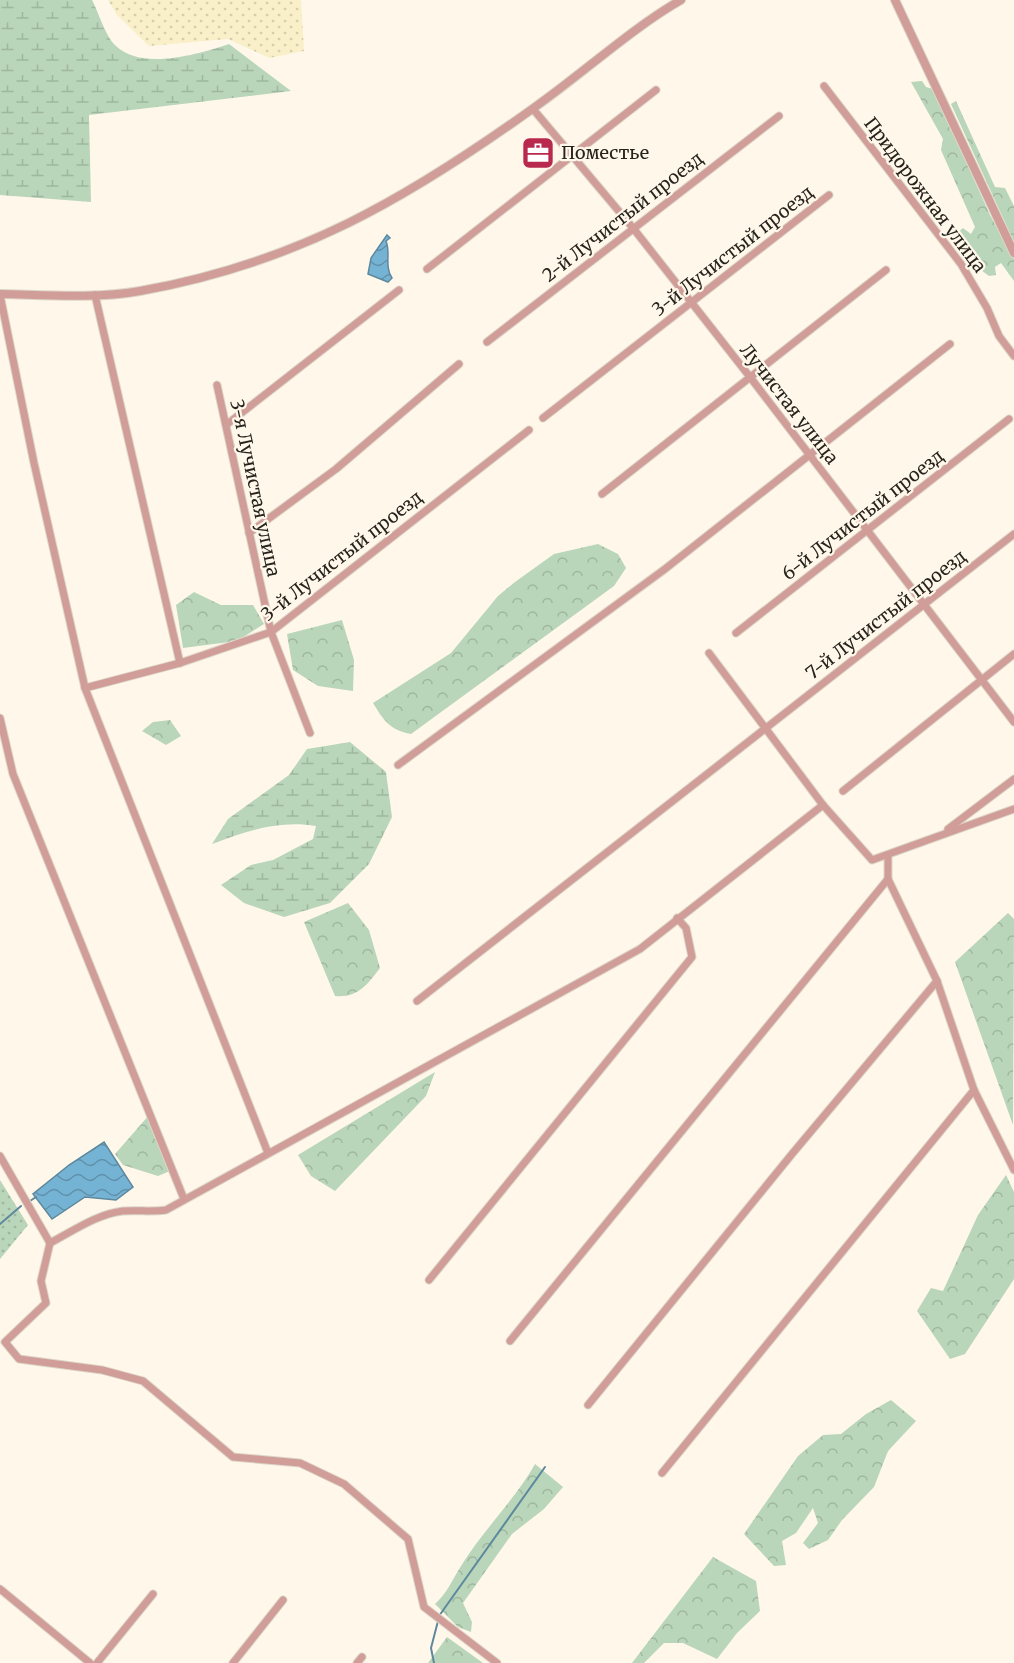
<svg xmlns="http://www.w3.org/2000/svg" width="1014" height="1663" font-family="Merriweather,serif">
<defs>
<pattern id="grass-dots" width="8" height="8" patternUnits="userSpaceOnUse" patternTransform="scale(1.5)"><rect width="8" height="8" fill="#b9d5ba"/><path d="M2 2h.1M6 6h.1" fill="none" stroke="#9fb79f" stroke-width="1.8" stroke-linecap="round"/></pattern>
<pattern id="forest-crowns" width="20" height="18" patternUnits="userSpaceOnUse" patternTransform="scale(1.5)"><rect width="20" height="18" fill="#b9d5ba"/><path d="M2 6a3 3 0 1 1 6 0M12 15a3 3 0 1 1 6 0" fill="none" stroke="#9fb79f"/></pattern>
<pattern id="wetland-marsh" width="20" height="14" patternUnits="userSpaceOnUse" patternTransform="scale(1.5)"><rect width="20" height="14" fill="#b9d5ba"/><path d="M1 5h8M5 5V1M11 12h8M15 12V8" fill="none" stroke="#9fb79f"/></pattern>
<pattern id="sand-dots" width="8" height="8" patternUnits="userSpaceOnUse" patternTransform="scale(1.5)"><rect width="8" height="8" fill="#f9efc9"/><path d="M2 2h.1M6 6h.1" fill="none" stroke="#d5cdac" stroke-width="1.8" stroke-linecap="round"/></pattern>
<pattern id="water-waves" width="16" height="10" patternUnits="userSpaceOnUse" patternTransform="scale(1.5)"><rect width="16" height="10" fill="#75b3d4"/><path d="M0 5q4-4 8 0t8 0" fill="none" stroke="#6091ab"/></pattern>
</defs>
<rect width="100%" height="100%" fill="#fff8ea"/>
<polygon fill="url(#grass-dots)" points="0,1180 28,1225 0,1259"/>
<g fill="url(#forest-crowns)">
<polygon points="922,81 926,87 933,89 990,215 1014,259 1014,281 1001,263 995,267 996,275 989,276 981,270 967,242 961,242 956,234 963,228 971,234 975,227 941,150 943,139 911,82"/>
<polygon points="956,101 995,187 1005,188 1014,206 1014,242 951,104"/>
<path d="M598 544 618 554 626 568 614 586 411 734C390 730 384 721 373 703L451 653 498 596 515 582 554 554Z"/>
<polygon points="194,592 221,605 253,605 264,624 237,641 183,648 176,605"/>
<polygon points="342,620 354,660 353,691 318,686 293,670 287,634"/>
<polygon points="170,720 181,736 166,745 142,731 153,722"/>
<path d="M348 903 369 930 380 968C367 985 358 998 335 996L304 922Z"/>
<polygon points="1008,913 1014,919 1013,1125 955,962"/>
<polygon points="435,1072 426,1096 335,1191 311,1176 298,1155"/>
<polygon points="150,1114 170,1171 158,1176 123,1165 115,1154"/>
<polygon points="1006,1175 1014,1192 1014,1279 965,1354 950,1359 917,1311 931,1288 943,1291 978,1215"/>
<polygon points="891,1400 916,1421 888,1451 874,1487 842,1520 828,1540 809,1549 803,1543 818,1523 813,1508 796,1533 782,1541 786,1565 774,1566 744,1534 798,1456 823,1435 841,1434 866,1414"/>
<path d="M535 1464 563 1487 544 1509 512 1534 463 1603 472 1622 471 1632 458 1627 435 1604C448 1592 452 1580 461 1566 483 1530 515 1500 535 1464Z"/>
<polygon points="713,1557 756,1581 760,1611 737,1633 717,1659 683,1643 664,1643 644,1663 632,1663"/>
<polygon points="447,1637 483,1663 428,1663"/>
</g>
<g fill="url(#wetland-marsh)">
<path d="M0 0H92C99 13 105 36 116 46 142 71 199 54 229 44L291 91 89 115 91 202 0 195Z"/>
<path d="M350 742 386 772 392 817 369 864 330 903 284 917 244 903 221 885 251 865 273 860 313 839 316 826C279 820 246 831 212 844L228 819 289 775 307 749Z"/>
</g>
<polygon fill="url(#sand-dots)" points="108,0 301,0 304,51 269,58 228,39 149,46 117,15"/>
<g fill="url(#water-waves)" stroke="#5d889d" stroke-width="1.5">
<path d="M387 235 390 238 386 241C391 253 384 266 392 278L388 282 368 274 371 258Z"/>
<polygon points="104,1142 133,1187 116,1200 85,1197 52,1219 33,1194 69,1165"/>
</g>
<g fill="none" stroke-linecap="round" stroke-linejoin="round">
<g stroke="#5d889d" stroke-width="2">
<polyline points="30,1201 36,1197"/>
<polyline points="0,1224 21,1206"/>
<polyline points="439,1616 545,1467"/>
<polyline points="434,1663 431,1648 438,1621"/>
</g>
<defs>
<g id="minor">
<polyline points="824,86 961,264 987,308 999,336 1014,356"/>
<polyline points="533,109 633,228 750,377 1014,722"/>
<polyline points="427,269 656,90"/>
<polyline points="0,295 34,463 85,688 268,1153"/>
<polyline points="95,295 180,663"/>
<polyline points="487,342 779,116"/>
<polyline points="217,385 271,632 310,733"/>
<polyline points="543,418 829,195"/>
<polyline points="226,425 399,290"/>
<polyline points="602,494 886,270"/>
<polyline points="249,533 336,469 459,364"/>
<polyline points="736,633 1009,419"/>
<polyline points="709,653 823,805 872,860 1014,809"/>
<polyline points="85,688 180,663 271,632 529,430"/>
<polyline points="0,718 13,774 184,1199"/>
<polyline points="398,765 665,569 950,344"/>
<polyline points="843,791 1014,654"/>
<polyline points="948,829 1014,779"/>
<polyline points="888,855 888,879 937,981 974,1090 1014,1170"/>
<polyline points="417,1001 1014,534"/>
<polyline points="0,1156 50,1243 41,1281 46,1303 5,1342 19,1359 102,1370 143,1381 233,1457 300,1463 344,1484 408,1539 424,1607 497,1663"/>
<path d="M50 1243C73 1231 97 1214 123 1211 138 1210 151 1212 166 1210L640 949 823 805"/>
<polyline points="429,1280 692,957 686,928 677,918"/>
<polyline points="510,1341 888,879"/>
<polyline points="588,1405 792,1154 937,981"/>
<polyline points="662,1473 974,1090"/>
<polyline points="0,1589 90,1663"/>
<polyline points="97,1663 153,1594"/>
<polyline points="233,1663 283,1600"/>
<polyline points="357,1663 362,1657"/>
</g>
<g id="tertiary">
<polyline points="895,0 1014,253"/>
<path d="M0 294C46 295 95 299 140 291 297 263 407 199 535 107 582 74 632 28 681 0"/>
</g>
</defs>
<use href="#minor" stroke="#dcd6c9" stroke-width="9"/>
<use href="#tertiary" stroke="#dcd6c9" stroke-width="10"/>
<use href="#minor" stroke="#d19d98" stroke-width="7"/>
<use href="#tertiary" stroke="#d19d98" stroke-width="8"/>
</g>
<defs>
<symbol id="office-square" viewBox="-11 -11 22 22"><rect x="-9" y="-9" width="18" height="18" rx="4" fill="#b9284d" stroke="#fff8ea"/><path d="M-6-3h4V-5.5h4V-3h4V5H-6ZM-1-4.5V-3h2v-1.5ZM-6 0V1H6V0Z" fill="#fff"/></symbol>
</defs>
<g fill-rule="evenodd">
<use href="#office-square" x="519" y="134" width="38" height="38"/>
</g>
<g text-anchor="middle" stroke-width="4.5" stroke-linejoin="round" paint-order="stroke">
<g font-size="18" fill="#26231d" stroke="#fff8ea" text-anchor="start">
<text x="561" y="159">Поместье</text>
</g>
<g font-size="18" fill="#26231d" stroke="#fff8ea">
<text transform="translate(925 195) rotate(53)" y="6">Придорожная улица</text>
<text transform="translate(623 217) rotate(-38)" y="6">2-й Лучистый проезд</text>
<text transform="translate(733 251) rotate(-38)" y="6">3-й Лучистый проезд</text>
<text transform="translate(789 404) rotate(52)" y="6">Лучистая улица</text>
<text transform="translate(255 488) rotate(78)" y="6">3-я Лучистая улица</text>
<text transform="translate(863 515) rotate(-38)" y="6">6-й Лучистый проезд</text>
<text transform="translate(342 556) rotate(-38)" y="6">3-й Лучистый проезд</text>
<text transform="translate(886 615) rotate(-38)" y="6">7-й Лучистый проезд</text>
</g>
</g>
</svg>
